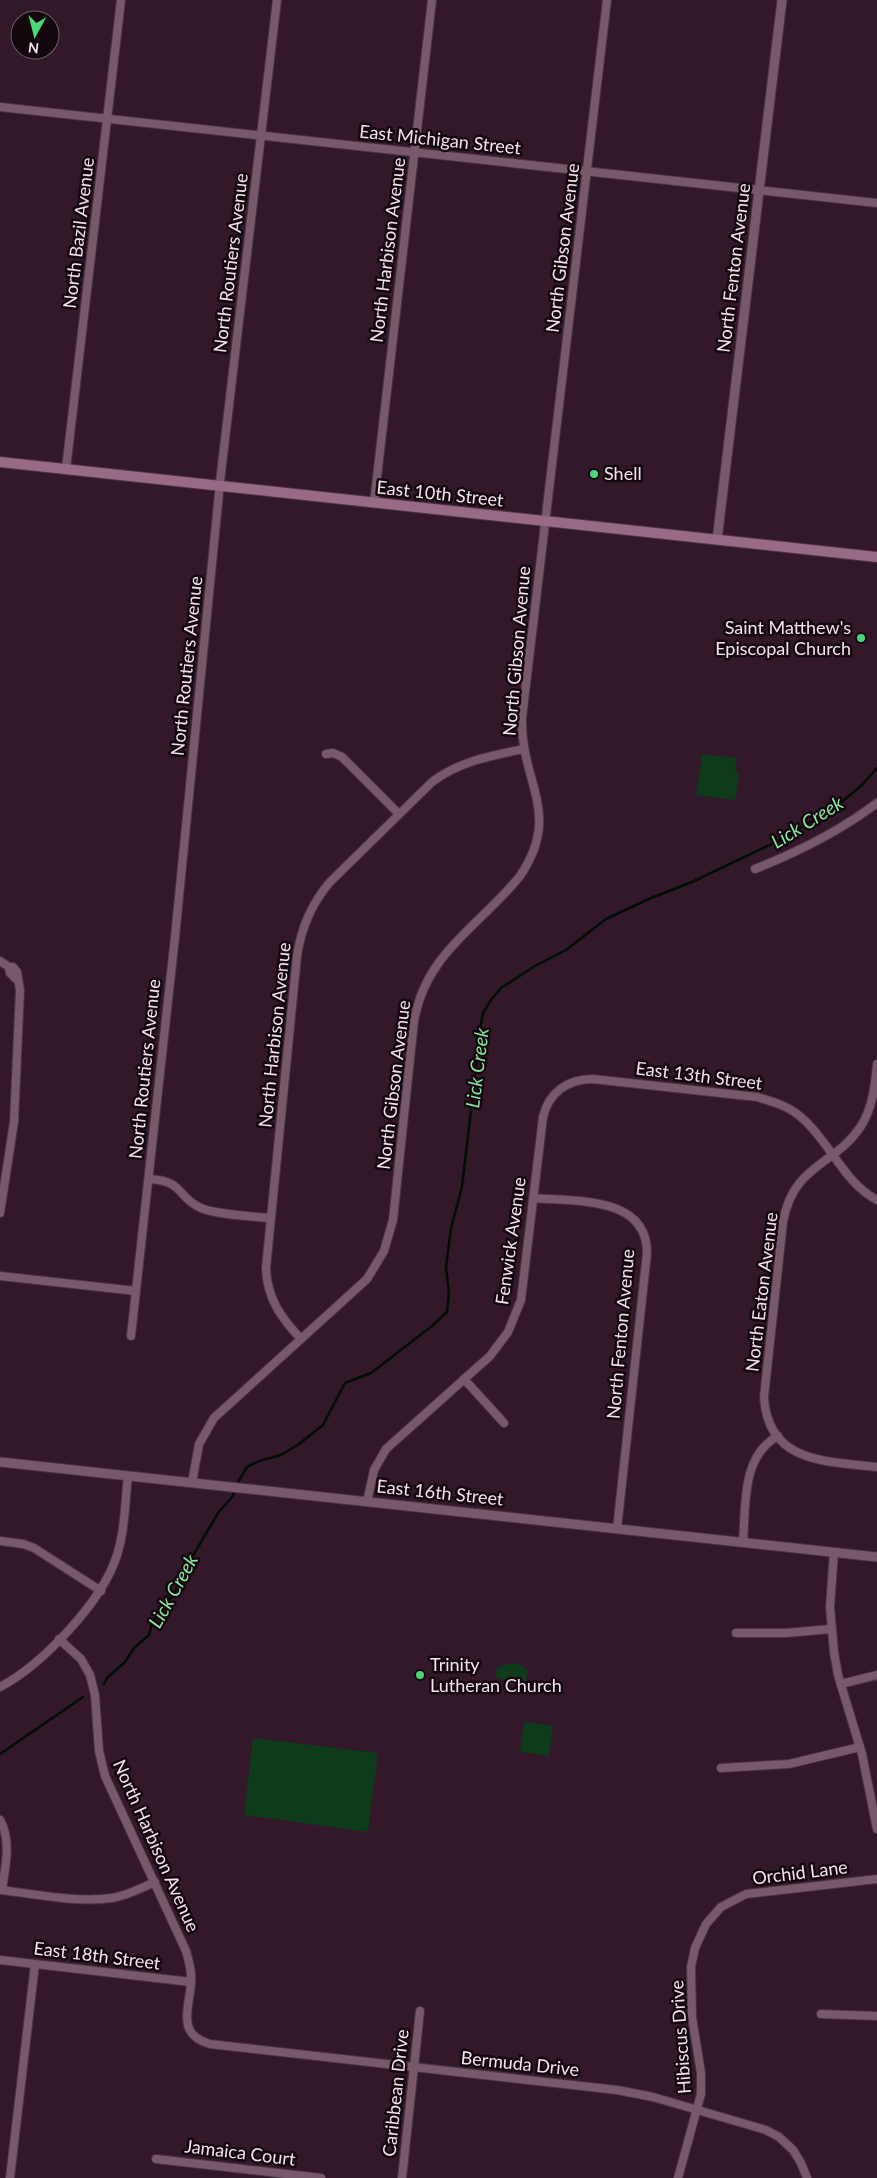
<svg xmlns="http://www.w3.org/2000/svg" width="877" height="2178" font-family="Lato,sans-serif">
<rect width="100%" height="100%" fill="#331829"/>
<g fill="#0d3b1c">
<polygon points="702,754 737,758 735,769 739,775 735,800 696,795"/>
<path d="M505 1664C514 1664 525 1662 528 1673L525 1681 517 1684 495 1677 497 1668Z"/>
<polygon points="524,1722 553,1726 549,1756 520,1752"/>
<polygon points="253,1738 378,1753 368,1832 244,1815"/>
</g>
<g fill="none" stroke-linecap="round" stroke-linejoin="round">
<g stroke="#000f03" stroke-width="2.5">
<polyline points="238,1482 247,1467 259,1461 281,1455 299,1444 323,1425 345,1383 371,1373 432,1326 447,1312 449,1293 446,1267 451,1228 462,1187 481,1024 483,1013 491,1000 501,988 535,966 566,950 606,919 651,898 692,882 780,840 838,805 861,786 877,768"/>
<polyline points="104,1684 107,1678 125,1662 134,1648 149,1635 152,1623 176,1590 179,1575 191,1559 218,1513 233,1496 234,1491"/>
<polyline points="0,1754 83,1697"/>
</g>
<defs>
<g id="minor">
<polyline points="0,107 877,203"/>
<polyline points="66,469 121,0"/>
<polyline points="374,503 432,0"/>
<polyline points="326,754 333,753 342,757 399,814"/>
<path d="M755 869C798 852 840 831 877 803"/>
<polyline points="0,961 9,967"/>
<path d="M877 1064C875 1085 873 1107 861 1126 835 1166 793 1164 783 1222L764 1397C768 1464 827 1461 877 1467"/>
<path d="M149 1179C185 1181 176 1197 201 1208 217 1215 252 1216 270 1218"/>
<path d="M534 1198C574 1202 647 1195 647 1253L617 1529"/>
<polyline points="0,1213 14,1122 20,990 17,972 13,967 9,967 10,973 18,981"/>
<polyline points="0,1276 136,1291"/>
<polyline points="131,1336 175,937 221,473 277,0"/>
<path d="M301 1339C281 1318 267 1298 266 1268L297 956C301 929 312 903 330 882L432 782C460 761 490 756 524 749"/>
<polyline points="464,1379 504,1423"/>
<path d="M192 1483 199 1444 214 1418 367 1279 384 1251 393 1220 414 1021C426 952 480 926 520 876 563 813 520 782 522 718L607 0"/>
<path d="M367 1502 374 1470 386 1449 490 1356 508 1332 521 1300 543 1117C549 1092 568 1079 593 1079L757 1097C774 1102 789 1106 802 1118 830 1142 844 1183 877 1200"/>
<polyline points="0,1541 23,1544 34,1548 101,1591"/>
<path d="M743 1542C746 1506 741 1456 778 1436"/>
<polyline points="834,1552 830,1607 834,1652 838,1675 862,1754 877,1829"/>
<polyline points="736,1633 786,1633 831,1629"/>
<path d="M59 1639 81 1659 90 1675 95 1695 99 1751 105 1776 186 1951C189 1961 192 1972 191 1982 190 2007 175 2034 210 2044L617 2090 653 2097 766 2130 779 2137 793 2150 801 2163 807 2178"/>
<polyline points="841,1684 877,1675"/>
<path d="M0 1687C42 1665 103 1601 117 1555 125 1530 125 1502 128 1476"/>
<polyline points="721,1768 789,1764 860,1747"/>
<path d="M0 1820C12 1841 5 1868 2 1890"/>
<path d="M0 1890C36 1894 76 1903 112 1898 127 1896 141 1888 155 1882"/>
<polyline points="0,1960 191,1982"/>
<polyline points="821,2014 877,2016"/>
<polyline points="156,2159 321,2178"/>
<polyline points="10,2178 35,1964"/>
<polyline points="402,2178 420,2011"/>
<polyline points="678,2178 701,2094 701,2073 692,2017 691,1967 695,1948 706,1924 721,1907 746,1894 877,1879"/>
</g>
<g id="tertiary">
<polyline points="717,540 782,0"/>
<polyline points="0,1462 877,1557"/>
</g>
<polyline id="secondary" points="0,462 877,557"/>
</defs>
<use href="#minor" stroke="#4a3442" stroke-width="10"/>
<use href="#tertiary" stroke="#4a3442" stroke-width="11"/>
<use href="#secondary" stroke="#4a3442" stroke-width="12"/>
<use href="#minor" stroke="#78586b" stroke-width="8"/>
<use href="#tertiary" stroke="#78586b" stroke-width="9"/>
<use href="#secondary" stroke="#986a86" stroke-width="10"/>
</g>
<g fill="#4bd677" stroke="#14080f" stroke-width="2">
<circle cx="594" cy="474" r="5"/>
<circle cx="861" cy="638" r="5"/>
<circle cx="420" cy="1675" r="5"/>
</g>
<g text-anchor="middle" stroke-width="5" stroke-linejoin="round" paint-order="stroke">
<g font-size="18" fill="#f5e2ec" stroke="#14080f">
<text transform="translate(440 140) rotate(6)" y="6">East Michigan Street</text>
<text transform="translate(79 233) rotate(-83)" y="6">North Bazil Avenue</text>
<text transform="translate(563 248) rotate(-83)" y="6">North Gibson Avenue</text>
<text transform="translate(388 250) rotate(-83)" y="6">North Harbison Avenue</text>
<text transform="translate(231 263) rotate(-83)" y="6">North Routiers Avenue</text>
<text transform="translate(734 268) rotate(-83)" y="6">North Fenton Avenue</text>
<text transform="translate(440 494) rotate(6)" y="6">East 10th Street</text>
<text transform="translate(517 651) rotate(-85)" y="6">North Gibson Avenue</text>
<text transform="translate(187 666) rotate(-84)" y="6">North Routiers Avenue</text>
<text transform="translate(275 1035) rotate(-84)" y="6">North Harbison Avenue</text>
<text transform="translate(145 1069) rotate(-84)" y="6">North Routiers Avenue</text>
<text transform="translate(699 1076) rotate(7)" y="6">East 13th Street</text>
<text transform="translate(394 1085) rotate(-83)" y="6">North Gibson Avenue</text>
<text transform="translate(511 1241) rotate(-82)" y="6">Fenwick Avenue</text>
<text transform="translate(762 1292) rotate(-83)" y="6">North Eaton Avenue</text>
<text transform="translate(621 1334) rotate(-85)" y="6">North Fenton Avenue</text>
<text transform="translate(440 1493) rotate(6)" y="6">East 16th Street</text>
<text transform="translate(156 1846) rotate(66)" y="6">North Harbison Avenue</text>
<text transform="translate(800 1873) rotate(-7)" y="6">Orchid Lane</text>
<text transform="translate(97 1956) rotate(7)" y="6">East 18th Street</text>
<text transform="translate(681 2037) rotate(-94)" y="6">Hibiscus Drive</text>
<text transform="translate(520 2064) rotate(6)" y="6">Bermuda Drive</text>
<text transform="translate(396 2093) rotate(-84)" y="6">Caribbean Drive</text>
<text transform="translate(240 2153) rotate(7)" y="6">Jamaica Court</text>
</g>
<g font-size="18" fill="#f5e2ec" stroke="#14080f" text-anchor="start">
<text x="604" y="480">Shell</text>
<text x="851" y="634" text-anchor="end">Saint Matthew's<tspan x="851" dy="21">Episcopal Church</tspan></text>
<text x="430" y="1671">Trinity<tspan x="430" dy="21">Lutheran Church</tspan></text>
</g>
<g font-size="19" font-style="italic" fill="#87e89e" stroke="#14080f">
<text transform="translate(807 822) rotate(-32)" y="7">Lick Creek</text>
<text transform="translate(477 1068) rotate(-83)" y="7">Lick Creek</text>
<text transform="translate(173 1591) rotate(-61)" y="7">Lick Creek</text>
</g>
</g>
<g transform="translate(35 35) rotate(187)"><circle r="24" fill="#14080f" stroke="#6e5f67"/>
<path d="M0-4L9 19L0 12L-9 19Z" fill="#4bd677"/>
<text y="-8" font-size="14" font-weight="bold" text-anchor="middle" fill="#f5e2ec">N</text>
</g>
</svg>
